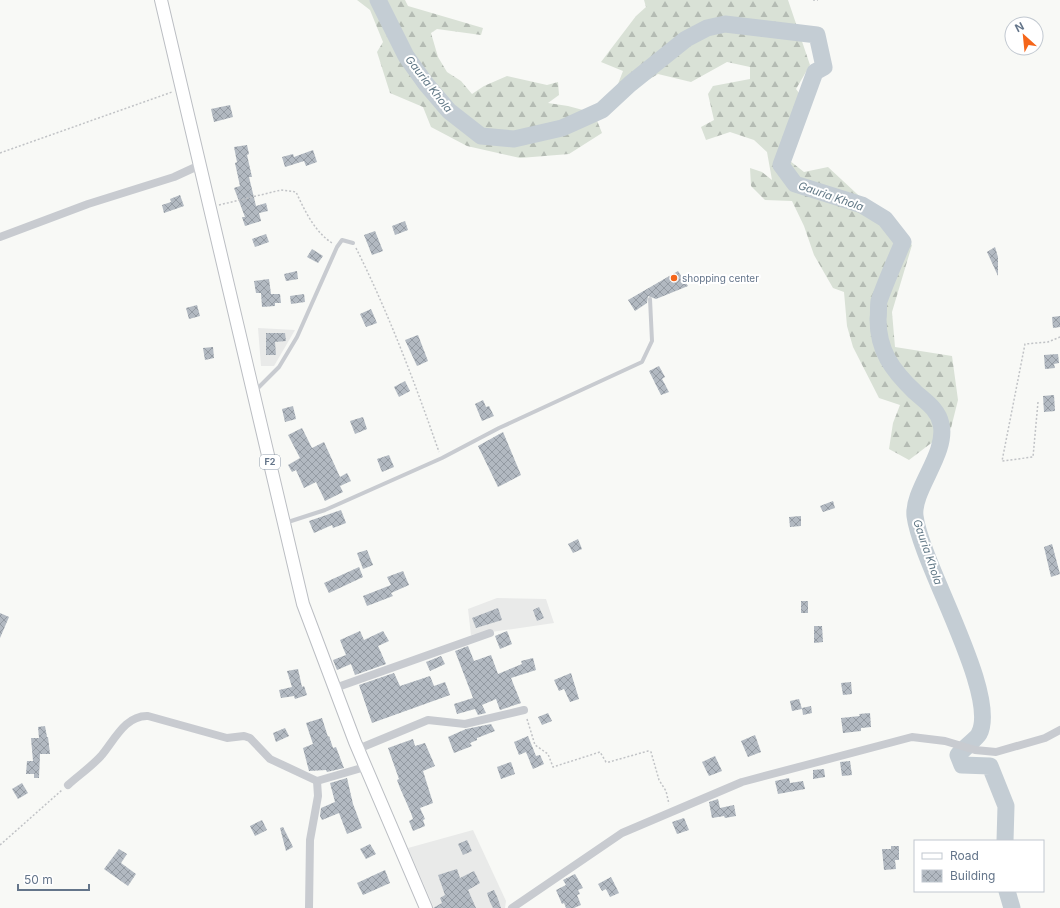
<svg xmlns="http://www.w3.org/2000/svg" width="1060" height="908" font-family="Inter,sans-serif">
<defs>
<pattern id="forest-firs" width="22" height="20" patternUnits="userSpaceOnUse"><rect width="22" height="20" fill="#d9e1d6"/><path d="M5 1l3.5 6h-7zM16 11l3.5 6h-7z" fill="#b4bbb3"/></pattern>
<pattern id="building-cross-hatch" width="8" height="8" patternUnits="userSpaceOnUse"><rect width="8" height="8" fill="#b2b9c1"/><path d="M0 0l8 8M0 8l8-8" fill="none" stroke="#949ba3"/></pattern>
</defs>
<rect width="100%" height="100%" fill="#f8f9f6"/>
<g fill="#e9eae9">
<polygon points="258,328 295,330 274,366 261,366"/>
<polygon points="497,598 546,599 554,623 471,635 468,609"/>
<polygon points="473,830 506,901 505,908 434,908 408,848"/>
</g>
<g fill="url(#forest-firs)">
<polygon points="357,0 405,0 408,6 483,28 481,35 437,29 431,33 438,57 447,72 461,81 472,94 484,86 507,76 547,85 558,82 559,95 548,103 568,106 594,113 602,133 569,154 520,158 467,146 431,127 423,107 390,93 377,52 383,42 370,10"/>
<polygon points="644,0 788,0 810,65 796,89 805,101 788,123 780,153 804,172 828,167 912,245 892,312 895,347 952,356 958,400 951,428 909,460 889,449 893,423 900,405 879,398 853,347 847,326 844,292 833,288 814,255 804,226 792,201 765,200 751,186 750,168 762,172 772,180 767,152 754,140 730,132 706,140 701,127 714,120 708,94 713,86 750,79 750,67 727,62 691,82 658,74 622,96 618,84 623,71 601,62 636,16 646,7"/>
</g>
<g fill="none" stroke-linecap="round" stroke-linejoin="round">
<g stroke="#c4cdd4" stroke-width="17">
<path d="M378 0 406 56 426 84 449 111 481 136 514 139 562 128 602 110 630 84 686 39 707 28 725 24 817 35 824 67 815 72 781 165 795 184 862 205 885 219 903 242C895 261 886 281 879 301 878 306 879 313 878 319 878 351 892 370 915 392 925 401 938 409 941 424 948 453 912 490 915 516 921 564 1000 695 979 734 977 738 962 750 958 755L962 765 990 766 1006 806 1005 841"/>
<polyline points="1007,891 1012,908"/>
</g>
</g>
<g fill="url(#building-cross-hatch)">
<polygon points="230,105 233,117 214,122 211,109"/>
<polygon points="247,145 249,154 247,155 252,177 249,177 256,206 266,203 268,211 259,213 261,221 245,226 242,217 245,217 234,188 240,186 235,163 237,162 234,147"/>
<polygon points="313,150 317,162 306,166 304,161 285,167 282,157 293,154 294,157"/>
<polygon points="180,195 184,206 164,213 162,205 171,202 170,199"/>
<polygon points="405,221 408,230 395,235 392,226"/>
<polygon points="375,231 383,251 372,255 364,235"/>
<polygon points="266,234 269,242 255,247 252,239"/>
<polygon points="995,247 998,257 998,276 987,252"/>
<polygon points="312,249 323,256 318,263 307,257"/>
<polygon points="297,271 298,279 286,281 284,274"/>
<polygon points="678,271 688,286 656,299 648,296 647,303 635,311 628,300"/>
<polygon points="269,279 271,294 280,294 281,303 275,303 275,306 262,307 261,293 256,293 254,281"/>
<polygon points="304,294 305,302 291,304 290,296"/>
<polygon points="197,305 200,316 189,319 186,308"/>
<polygon points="371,309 377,323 366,327 360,314"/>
<polygon points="1060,316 1060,327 1053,328 1052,317"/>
<polygon points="266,333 285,333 286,341 275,342 276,355 266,355"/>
<polygon points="418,335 428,361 417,366 405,340"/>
<polygon points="213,347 214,358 205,360 203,348"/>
<polygon points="1058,354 1059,363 1054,364 1055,368 1045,369 1044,355"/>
<polygon points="659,366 665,377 662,379 669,392 661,395 649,371"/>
<polygon points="405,381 410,391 399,397 394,387"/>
<polygon points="1054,395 1055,411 1044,412 1043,396"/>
<polygon points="483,400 486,407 489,406 494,416 482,421 475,404"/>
<polygon points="293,406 296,419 285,422 282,409"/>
<polygon points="363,417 367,429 355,434 350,421"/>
<polygon points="302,428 312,448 324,442 340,477 347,473 351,481 340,486 343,492 325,501 316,482 304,488 296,470 292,472 288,465 300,458 288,435"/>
<polygon points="503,432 521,475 498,487 478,446"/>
<polygon points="389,455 394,467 382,472 377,459"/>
<polygon points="833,501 835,508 823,512 820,506"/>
<polygon points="341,510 346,523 333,528 332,525 314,533 309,521"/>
<polygon points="801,516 801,526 790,527 789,517"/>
<polygon points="578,539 582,549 573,553 568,544"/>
<polygon points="1052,544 1060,574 1051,577 1044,547"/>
<polygon points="367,550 373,565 363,569 357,553"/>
<polygon points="359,567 363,577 329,593 324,583"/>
<polygon points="403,571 409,585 391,593 393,596 367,606 363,596 391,585 387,577"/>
<rect x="801" y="601" width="7" height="12"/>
<polygon points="539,607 544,618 537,621 533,610"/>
<polygon points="498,608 502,620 476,628 472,618"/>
<polygon points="0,613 9,617 0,638"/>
<polygon points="814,626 822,626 823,642 814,643"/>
<polygon points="360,631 364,640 383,631 389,641 378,646 386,664 355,675 351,664 337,670 333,660 346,655 340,640"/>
<polygon points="507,631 512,644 500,649 495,636"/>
<polygon points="468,646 474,661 491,655 498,674 522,664 521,661 533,658 536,670 511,678 521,703 500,710 496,699 482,705 486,713 478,715 475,709 457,714 454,704 473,698 455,651"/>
<polygon points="441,656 445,664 430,671 426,662"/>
<polygon points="298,669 302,687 304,686 307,695 295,699 294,696 281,698 279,690 292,687 287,671"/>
<polygon points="394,673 400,686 430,676 434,686 445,682 450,695 372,723 359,685"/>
<polygon points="571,673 579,699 570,702 564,689 559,691 554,680"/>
<polygon points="851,682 852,694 843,695 841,683"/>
<polygon points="799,699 802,709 792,711 790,701"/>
<polygon points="811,706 812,713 803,715 802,708"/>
<polygon points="548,713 552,721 542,725 538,717"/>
<polygon points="870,713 871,727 861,728 861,731 843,733 841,718 860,716 859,714"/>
<polygon points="322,718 328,737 329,736 333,748 336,747 344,768 327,772 326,770 309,771 303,748 313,744 306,723"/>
<polygon points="491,724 495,731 477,738 477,740 470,743 472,746 454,753 448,737 466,729"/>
<polygon points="45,726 47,737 48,737 50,754 40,754 39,778 34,778 34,774 26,774 27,761 33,761 31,738 39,738 38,727"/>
<polygon points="285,728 289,736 276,742 273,733"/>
<polygon points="755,735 761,752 748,757 741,741"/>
<polygon points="528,736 536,756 540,755 544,764 533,769 526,752 519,755 514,742"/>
<polygon points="413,739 415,746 425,743 435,766 423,771 433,803 420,808 425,819 423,820 425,826 413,831 409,821 413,819 411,813 400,788 397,780 399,779 388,748"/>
<polygon points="715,756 722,771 709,776 702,762"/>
<polygon points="850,761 852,775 842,776 840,762"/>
<polygon points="511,762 515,774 501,779 497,767"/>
<polygon points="824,769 825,777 813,779 813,770"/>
<polygon points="347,778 353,804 362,828 347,834 339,813 322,820 320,816 321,808 335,802 330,783"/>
<polygon points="789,778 790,783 803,781 805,789 778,794 775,781"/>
<polygon points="22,783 28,793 18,799 12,789"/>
<polygon points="718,799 720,808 734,805 736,816 725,818 724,816 712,818 709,802"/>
<polygon points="684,818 689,830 677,834 672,822"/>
<polygon points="262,820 267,830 255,836 250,826"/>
<polygon points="283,827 293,847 286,851 280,828"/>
<polygon points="467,840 472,851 463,855 458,844"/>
<polygon points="370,844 376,854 366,859 360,849"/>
<polygon points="891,846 899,846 899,860 895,860 896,869 884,870 882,849 891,849"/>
<polygon points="119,849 127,854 121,863 136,874 128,886 104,869"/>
<polygon points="457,869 460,878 474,871 480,883 468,890 476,908 433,908 442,903 440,898 445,895 438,875"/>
<polygon points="385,870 390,883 363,895 357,883"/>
<polygon points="575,874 583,888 578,890 580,894 577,895 581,905 574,908 566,908 564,903 562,904 556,890 566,885 563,880"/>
<polygon points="611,877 619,893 610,897 606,889 602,891 598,884"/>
<polygon points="494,890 498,899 501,908 493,908 490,902 487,893"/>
</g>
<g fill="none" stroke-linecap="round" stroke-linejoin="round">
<defs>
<polyline id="primary" points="161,0 303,604 355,742 426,908"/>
</defs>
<use href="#primary" stroke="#bbbec3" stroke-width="14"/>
<g stroke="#c1c3c6" stroke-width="1.5" stroke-dasharray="2 2" stroke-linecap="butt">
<polyline points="813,0 818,0"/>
<polyline points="0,153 172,92"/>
<path d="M219 205 281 190 296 192C305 211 314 231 332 243"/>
<path d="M356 248C389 314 415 383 439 452"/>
<polyline points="1038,402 1033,457 1002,461 1025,344 1048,342 1060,337"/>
<polyline points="527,719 535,745 548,754 553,767 600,752 606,762 609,762 648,751 651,752 659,780 666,791 669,804"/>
<polyline points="0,845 62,790"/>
</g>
<g stroke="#c8cbd0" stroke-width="4">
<polyline points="256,390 279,367 297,337 337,247 342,240 353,243"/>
<polyline points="285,523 325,510 442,458 499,428 642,362 652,341 650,299"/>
</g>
<g stroke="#c8cbd0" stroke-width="8">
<polyline points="0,237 88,204 174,177 200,165"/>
<polyline points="335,688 490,633"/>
<polyline points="358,749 428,720 465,724 524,710"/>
<path d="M68 785C79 775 91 767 101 756 114 741 125 715 148 716L227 738 244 736 250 738 270 759 317 781 365 767"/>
<polyline points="309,908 310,840 318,796 317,781"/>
<polyline points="512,908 622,833 742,782 912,737 945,741 975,750 996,752 1045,738 1060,730"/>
</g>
<use href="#primary" stroke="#fff" stroke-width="12"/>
</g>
<circle fill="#f5661a" stroke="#fff" stroke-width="1.5" cx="674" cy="278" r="4"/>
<g text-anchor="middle" stroke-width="4" stroke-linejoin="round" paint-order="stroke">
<rect fill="#fff" stroke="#929ead" stroke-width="1" x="260" y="455" width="20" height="14" rx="3"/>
<g font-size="9" font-weight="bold" fill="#64758a">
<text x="270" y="465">F2</text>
</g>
<g font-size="10" fill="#64758a" stroke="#fff" text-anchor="start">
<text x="682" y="282">shopping center</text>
</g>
<g font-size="11" font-style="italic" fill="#607785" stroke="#fff">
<text transform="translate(429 84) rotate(52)" y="4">Gauria Khola</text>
<text transform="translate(831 196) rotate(19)" y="4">Gauria Khola</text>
<text transform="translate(928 552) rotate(71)" y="4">Gauria Khola</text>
</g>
</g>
<rect x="914" y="840" width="130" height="52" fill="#ffffff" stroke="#c1c8d0"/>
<rect x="922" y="853" width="20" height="6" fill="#ffffff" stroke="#c1c8d0"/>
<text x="950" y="860" font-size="12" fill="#64758a">Road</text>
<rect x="922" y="870" width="20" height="12" fill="url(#building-cross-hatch)" stroke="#c1c8d0"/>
<text x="950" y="880" font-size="12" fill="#64758a">Building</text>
<g transform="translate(1024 36) rotate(333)"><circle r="19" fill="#ffffff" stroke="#c1c8d0"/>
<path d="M0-3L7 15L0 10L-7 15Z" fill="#f5661a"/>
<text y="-6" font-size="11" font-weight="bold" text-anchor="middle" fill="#64758a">N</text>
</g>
<path d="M18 884v6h71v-6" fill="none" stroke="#64758a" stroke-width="2"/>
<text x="24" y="884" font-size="12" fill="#64758a" stroke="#ffffff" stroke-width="3" paint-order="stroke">50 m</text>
</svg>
